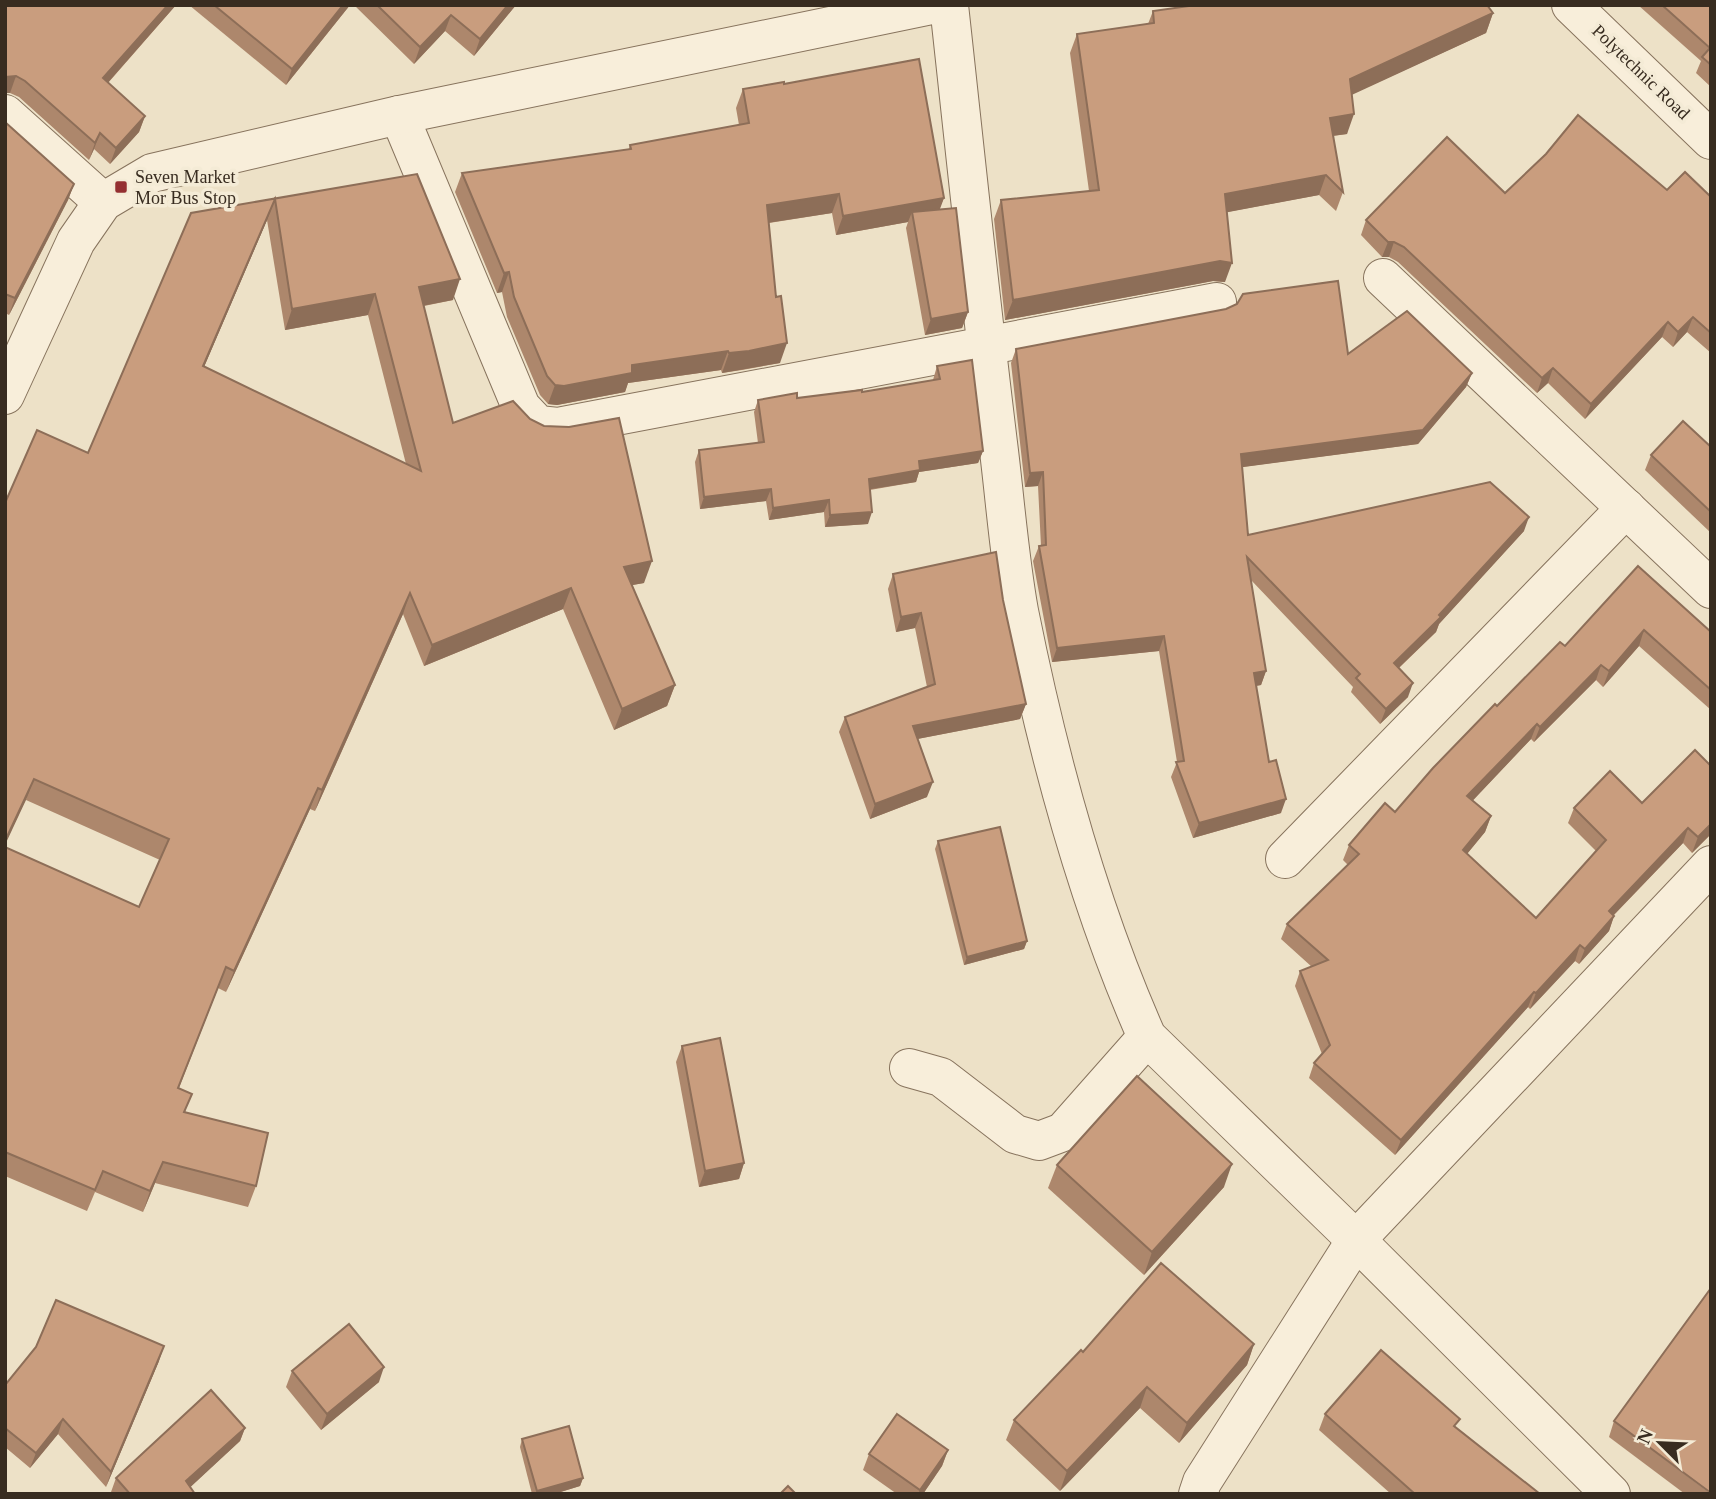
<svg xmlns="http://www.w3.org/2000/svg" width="1716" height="1499" font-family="Georgia,serif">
<rect width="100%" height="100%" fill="#ede1c7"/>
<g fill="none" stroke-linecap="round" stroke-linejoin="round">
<defs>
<g id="minor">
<path d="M949 5C965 151 980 297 998 443 1005 498 1009 556 1019 611 1048 756 1087 902 1147 1037L1356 1240 1611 1494"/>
<polyline points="1571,5 1711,140"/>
<polyline points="5,114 103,202"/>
<polyline points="399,115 521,407 538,425 558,427 1217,302"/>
<polyline points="1383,278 1711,589"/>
<polyline points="5,395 76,241 103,202 152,173 399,115 932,5"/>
<polyline points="1285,859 1626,508"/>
<polyline points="909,1068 941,1077 1015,1134 1039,1141 1063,1132 1147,1037"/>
<polyline points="1198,1494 1202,1482 1356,1240 1711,865"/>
</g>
</defs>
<use href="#minor" stroke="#87735d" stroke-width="40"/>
<use href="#minor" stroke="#f8eeda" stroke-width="38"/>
</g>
<g fill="#ad876c" fill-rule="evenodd">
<polygon points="5,5 176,5 108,83 145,116 139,132 110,164 94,149 89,160 19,97 10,93 5,93"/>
<polygon points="189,5 350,5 286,85"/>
<polygon points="354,5 516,5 474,56 445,31 414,64"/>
<polygon points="1638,5 1711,5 1711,87 1696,73 1701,61"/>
<polygon points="1153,11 1493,13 1486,33 1352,94 1347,134 1333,136 1343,192 1336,211 1319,195 1227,212 1225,282 1213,281 1005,320 994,219 1001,200 1089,191 1070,53 1077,34 1148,24"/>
<polygon points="784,84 944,198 939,209 968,312 962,328 925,335 906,228 908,222 836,235 832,213 769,223 780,363 742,370 722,373 721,370 628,383 625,392 557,405 548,404 540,395 507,317 502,292 497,293 455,192 462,173 629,149 630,145 739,125 736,108 743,89"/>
<polygon points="5,122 74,184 68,200 9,315 5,313"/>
<path d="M417 174 453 300 424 306 453 423 644 583 632 585 675 685 667 706 614 730 563 609 424 666 403 614 315 811 310 809 226 992 218 988 179 1088 186 1113 256 1186 248 1207 155 1183 143 1212 95 1192 87 1211 5 1176V847L139 907 160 860 26 800 88 453 191 213ZM267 220 285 330 368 315 406 464 204 367Z"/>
<polygon points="1667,190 1711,197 1711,353 1687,332 1673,347 1662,337 1585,419 1548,383 1537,393 1398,262 1389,257 1382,257 1361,235 1366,220 1505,193"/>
<polygon points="1016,349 1348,354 1472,373 1466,387 1418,444 1242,467 1248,535 1524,531 1439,624 1436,632 1399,668 1408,697 1380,724 1351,692 1353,687 1251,580 1266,671 1261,685 1256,686 1269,762 1281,813 1193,838 1171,777 1177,762 1159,651 1052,662 1033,561 1039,546 1041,546 1038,486 1025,487 1011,363"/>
<polygon points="937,366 983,451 978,463 919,472 916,482 870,490 868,524 825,527 824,512 769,520 766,501 700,509 695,462 699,450 758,443 754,412 758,400 797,398 862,392 933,380"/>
<polygon points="1711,447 1711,533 1645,470 1651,455"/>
<polygon points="1638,566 1711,632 1711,710 1639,646 1603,687 1596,680 1534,742 1531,739 1472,801 1491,816 1485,832 1467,854 1536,918 1596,851 1568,823 1574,808 1642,803 1711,834 1692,853 1683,843 1614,915 1614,916 1609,931 1579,964 1575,961 1530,1009 1528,1007 1395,1155 1309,1078 1314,1063 1322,1054 1295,986 1300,971 1312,967 1281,939 1287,924 1348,865 1343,860 1349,845 1395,812 1497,706 1565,646"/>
<polygon points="893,574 1003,600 1026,704 1020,719 917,739 927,797 870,819 839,732 845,717 927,687 915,628 896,632 888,589"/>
<polygon points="938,841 1027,941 1024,949 964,965 935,849"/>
<polygon points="682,1046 744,1163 739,1179 699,1187 676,1062"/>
<polygon points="1057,1165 1224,1187 1144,1275 1048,1188"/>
<polygon points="1254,1344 1247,1365 1179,1443 1140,1408 1060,1491 1006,1440 1014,1420 1083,1352"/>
<polygon points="159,1361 106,1487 58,1434 30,1468 5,1447 5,1385"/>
<polygon points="292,1371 379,1382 321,1430 286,1387"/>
<polygon points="1325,1414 1457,1428 1540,1494 1391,1494 1319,1430"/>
<polygon points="1614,1421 1711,1494 1685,1494 1609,1437"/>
<polygon points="245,1428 240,1441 190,1487 195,1494 112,1494 111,1492 116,1478"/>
<polygon points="522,1439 583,1478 580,1486 554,1494 532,1494 520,1447"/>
<polygon points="948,1450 942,1466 923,1494 897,1494 863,1470 869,1454"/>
</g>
<g fill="#8d6e58">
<polygon points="168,5 176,5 97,95 103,78"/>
<polygon points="343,5 350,5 286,85 292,69"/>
<polygon points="508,5 516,5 474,56 480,39"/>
<polygon points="1493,13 1486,33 1343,99 1350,79"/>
<polygon points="451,15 445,31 414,64 420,47"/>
<polygon points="16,76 10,93 5,93 5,77"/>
<polygon points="1354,114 1347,134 1323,137 1330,118"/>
<polygon points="145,116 139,132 110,164 116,148"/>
<polygon points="100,133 94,149 89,160 95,143"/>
<polygon points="1326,175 1319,195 1218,214 1225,194"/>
<polygon points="74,184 68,200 9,315 15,298"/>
<polygon points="839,194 832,213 760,224 767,205"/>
<polygon points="944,198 937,217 912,212 908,222 836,235 843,216"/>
<polygon points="275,199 267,220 195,388 203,366"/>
<polygon points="1388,242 1394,242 1389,257 1382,257"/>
<polygon points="1220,261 1232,263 1225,282 1213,281 1005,320 1013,300"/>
<polygon points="509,272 502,292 497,293 504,273"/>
<polygon points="460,279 453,300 411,308 419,287"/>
<polygon points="375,294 368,315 285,330 292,309"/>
<polygon points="968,312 962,328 925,335 931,319"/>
<polygon points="1693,317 1687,332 1673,347 1678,332"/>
<polygon points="1668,322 1662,337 1585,419 1591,404"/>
<polygon points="787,343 780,363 722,373 729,353"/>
<polygon points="728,351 721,370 628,383 625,392 557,405 548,404 555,385 632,365"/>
<polygon points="1553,368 1548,383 1537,393 1542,378"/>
<polygon points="1472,373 1466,387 1418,444 1236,468 1241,454"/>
<polygon points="983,451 978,463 919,472 916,482 865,490 869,479 919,461"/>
<polygon points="1043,472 1038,486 1025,487 1030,473"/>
<polygon points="771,489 766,501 700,509 704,497"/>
<polygon points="829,500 824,512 769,520 773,508"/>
<polygon points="872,512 868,524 825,527 830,515"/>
<polygon points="1529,517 1524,531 1439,624 1436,632 1389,677 1394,663"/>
<polygon points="652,561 644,583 616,588 624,567"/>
<polygon points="571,588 563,609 424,666 432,645"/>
<polygon points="410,593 403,614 315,811 322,790"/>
<polygon points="921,613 915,628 896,632 901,617"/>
<polygon points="1644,630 1639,646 1603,687 1609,671"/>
<polygon points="1164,636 1159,651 1052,662 1057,648"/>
<polygon points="1601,665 1596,680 1534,742 1540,727"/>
<polygon points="1266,671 1261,685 1248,687 1254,673"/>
<polygon points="1413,683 1408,697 1380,724 1386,709"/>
<polygon points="675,685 667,706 614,730 622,709"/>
<polygon points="1026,704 1020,719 907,741 913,726"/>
<polygon points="1537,724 1531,739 1462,812 1467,796"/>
<polygon points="34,779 26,800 5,845 5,841"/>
<polygon points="933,782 927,797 870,819 875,804"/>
<polygon points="318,788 310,809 226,992 234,971"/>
<polygon points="1286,799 1281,813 1193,838 1199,823"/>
<polygon points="1491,816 1485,832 1457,866 1463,850"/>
<polygon points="1711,824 1711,834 1692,853 1698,837"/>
<polygon points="1688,828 1683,843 1603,926 1609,911"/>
<polygon points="1614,916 1609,931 1579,964 1585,949"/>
<polygon points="1027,941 1024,949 964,965 967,957"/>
<polygon points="1580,945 1575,961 1530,1009 1536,993"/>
<polygon points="226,967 218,988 170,1109 178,1088"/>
<polygon points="1534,992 1528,1007 1395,1155 1401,1140"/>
<polygon points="163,1162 155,1183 143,1212 150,1191"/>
<polygon points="744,1163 739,1179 699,1187 705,1171"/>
<polygon points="1232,1164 1224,1187 1144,1275 1152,1252"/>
<polygon points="1254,1344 1247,1365 1179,1443 1187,1423"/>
<polygon points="164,1346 159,1361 106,1487 111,1472"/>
<polygon points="384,1367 379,1382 321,1430 327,1414"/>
<polygon points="1147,1387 1140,1408 1060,1491 1067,1471"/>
<polygon points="63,1419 58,1434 30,1468 36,1453"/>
<polygon points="245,1428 240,1441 183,1494 186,1481"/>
<polygon points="948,1450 942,1466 923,1494 918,1494 920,1490"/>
<polygon points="583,1478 580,1486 554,1494 536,1494 537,1491"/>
</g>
<g fill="#c99d7e" stroke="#8d6e58" stroke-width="2" fill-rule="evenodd">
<polygon points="5,5 168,5 103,78 145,116 116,148 100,133 95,143 25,81 16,76 5,77"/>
<polygon points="214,5 343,5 292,69"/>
<polygon points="377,5 508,5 480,39 451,15 420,47"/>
<polygon points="1196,5 1487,5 1493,13 1350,79 1354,114 1330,118 1343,192 1326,175 1225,194 1232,263 1220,261 1013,300 1001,200 1099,190 1077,34 1154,23 1153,11"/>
<polygon points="1662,5 1711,5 1711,65 1702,57 1710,48"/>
<polygon points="919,59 944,198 843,216 839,194 767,205 776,297 781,296 787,343 749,351 729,353 728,351 632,365 632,373 564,386 555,385 547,376 514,297 509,272 504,273 462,173 631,149 630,145 749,123 743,89 784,82 784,84"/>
<polygon points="1578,115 1667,190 1685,172 1711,197 1711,333 1693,317 1678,332 1668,322 1591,404 1553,368 1542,378 1404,247 1394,242 1388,242 1366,220 1447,137 1505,193 1546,154"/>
<polygon points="5,122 74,184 15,298 5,294"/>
<path d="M417 174 460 279 419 287 453 423 513 401 530 419 544 426 569 427 619 418 652 561 624 567 675 685 622 709 571 588 432 645 410 593 322 790 318 788 234 971 226 967 178 1088 192 1094 184 1112 268 1133 256 1186 163 1162 150 1191 103 1171 95 1190 5 1152V847L139 907 169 839 34 779 5 841V503L37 430 88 453 191 213ZM275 199 292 309 375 294 421 471 203 366Z"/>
<polygon points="956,208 968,312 931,319 912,212"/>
<polygon points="1338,281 1348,354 1407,311 1472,373 1423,430 1241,454 1248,535 1490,482 1529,517 1439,615 1441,617 1394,663 1413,683 1386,709 1356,678 1360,674 1247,557 1266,671 1254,673 1269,762 1276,760 1286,799 1199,823 1176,762 1184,761 1164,636 1057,648 1039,546 1046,545 1043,472 1030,473 1016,349 1226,309 1237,304 1243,294"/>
<polygon points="972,360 983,451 919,461 920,470 869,479 872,512 830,515 829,500 773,508 771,489 704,497 699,450 764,442 758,400 797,393 797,398 862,390 862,392 940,379 937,366"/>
<polygon points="1683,421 1711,447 1711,512 1651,455"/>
<polygon points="996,552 1003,600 1026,704 913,726 933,782 875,804 845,717 935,684 921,613 901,617 893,574"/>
<polygon points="1638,566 1711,632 1711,690 1644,630 1609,671 1601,665 1540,727 1537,724 1467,796 1491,816 1463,850 1536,918 1606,840 1574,808 1610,771 1642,803 1695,750 1711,766 1711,824 1698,837 1688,828 1609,911 1614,916 1585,949 1580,945 1536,993 1534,992 1401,1140 1314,1063 1330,1045 1300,971 1328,960 1287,924 1359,854 1349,845 1385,803 1395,812 1433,768 1495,704 1497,706 1560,642 1565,646"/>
<polygon points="1000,827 1027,941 967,957 938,841"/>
<polygon points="720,1038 744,1163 705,1171 682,1046"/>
<polygon points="1137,1076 1232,1164 1152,1252 1057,1165"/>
<polygon points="1161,1263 1254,1344 1187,1423 1147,1387 1067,1471 1014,1420 1081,1350 1083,1352"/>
<polygon points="1711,1288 1711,1493 1614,1421"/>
<polygon points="56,1300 164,1346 111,1472 63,1419 36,1453 5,1428 5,1385 36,1347"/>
<polygon points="349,1324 384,1367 327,1414 292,1371"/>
<polygon points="1381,1350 1460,1419 1454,1426 1540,1494 1415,1494 1325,1414"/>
<polygon points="211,1390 245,1428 186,1481 195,1494 130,1494 116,1478"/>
<polygon points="897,1414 948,1450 920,1490 869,1454"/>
<polygon points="569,1426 583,1478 537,1491 522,1439"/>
<polygon points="788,1486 796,1494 780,1494"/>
</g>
<rect fill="#942f31" stroke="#f4ebd6" stroke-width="2.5" x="114" y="180" width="14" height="14" rx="3.5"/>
<g text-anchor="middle" stroke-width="7" stroke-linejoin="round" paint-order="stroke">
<g font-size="18" fill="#382c20" stroke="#f4ebd6">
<text transform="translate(1641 72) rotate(44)" y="6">Polytechnic Road</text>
</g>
<g font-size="18" fill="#382c20" stroke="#f4ebd6" text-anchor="start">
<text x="135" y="183">Seven Market<tspan x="135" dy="21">Mor Bus Stop</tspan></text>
</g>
</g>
<rect width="1716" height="1499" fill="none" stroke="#382c20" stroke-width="14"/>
<g transform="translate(1660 1443) rotate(294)" stroke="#f4ebd6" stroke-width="5" paint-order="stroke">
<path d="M0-5L12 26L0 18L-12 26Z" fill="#382c20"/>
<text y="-10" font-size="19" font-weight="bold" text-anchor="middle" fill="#382c20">N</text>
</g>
</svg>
